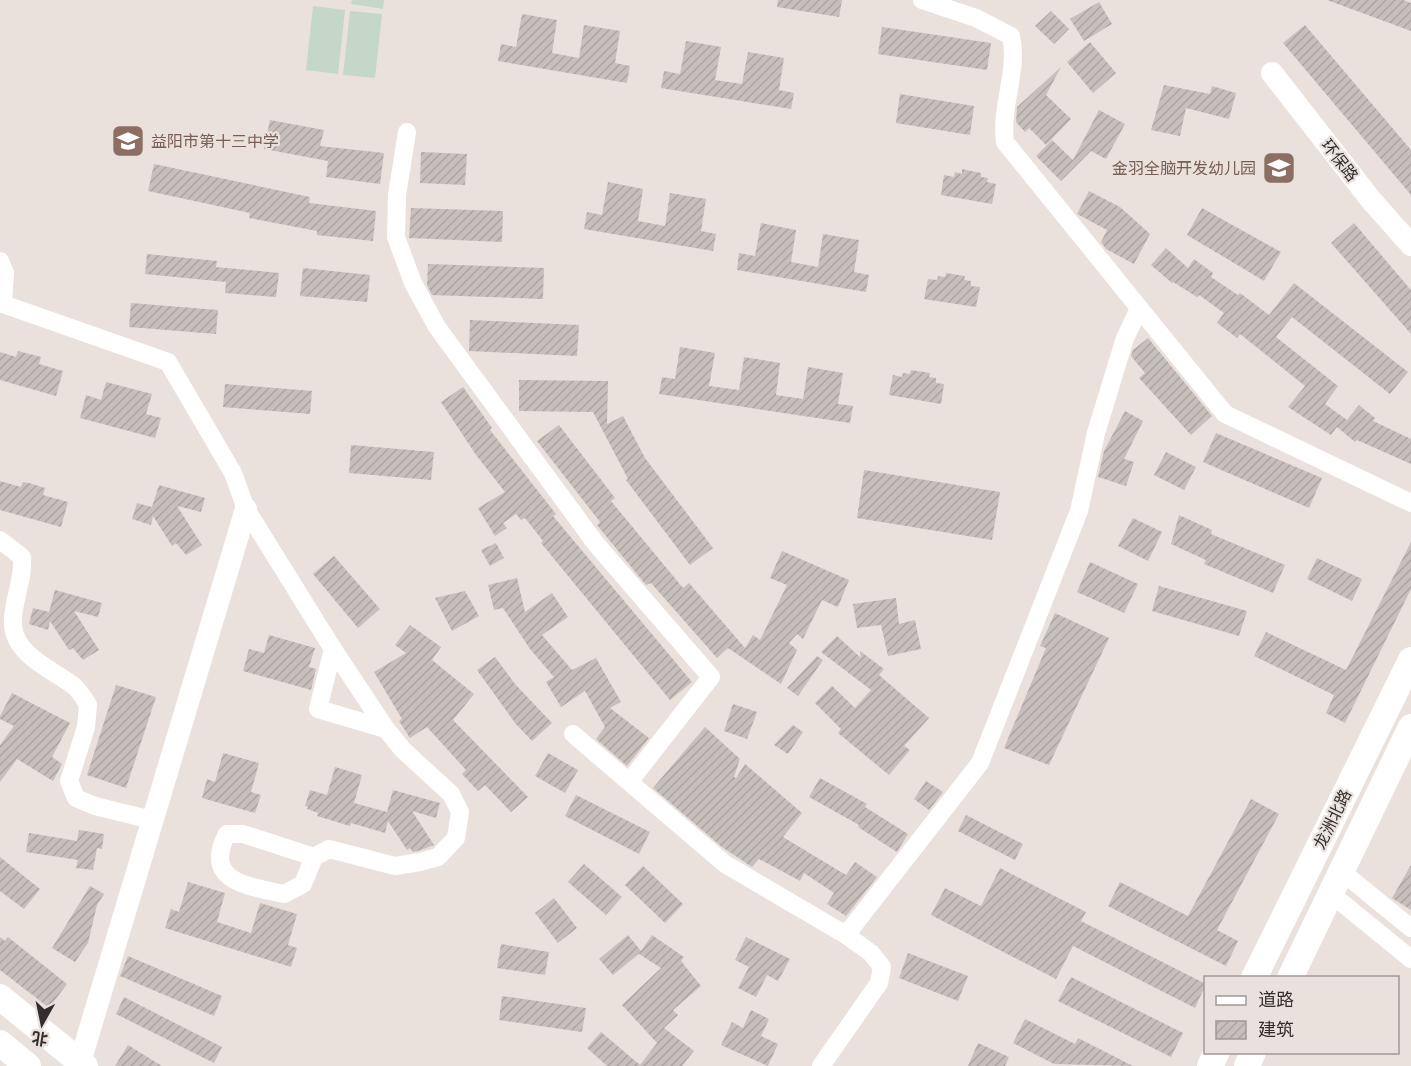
<svg xmlns="http://www.w3.org/2000/svg" width="1411" height="1066" font-family="Ubuntu,'Noto Sans SC',sans-serif">
<defs>
<pattern id="building-hatch" width="6" height="6" patternUnits="userSpaceOnUse" patternTransform="scale(1.5)"><rect width="6" height="6" fill="#c7bfbb"/><path d="M-1 1l2-2M0 6l6-6M5 7l2-2" fill="none" stroke="#aba4a1"/></pattern>
</defs>
<rect width="100%" height="100%" fill="#eae1dd"/>
<g fill="#c5d7c6">
<polygon points="352,0 384,0 383,9 351,4"/>
<polygon points="313,6 345,10 338,74 306,70"/>
<polygon points="350,11 382,14 375,78 343,75"/>
</g>
<g fill="url(#building-hatch)">
<polygon points="778,0 842,0 839,17 777,7"/>
<polygon points="1327,0 1403,0 1411,3 1411,31"/>
<polygon points="1099,2 1112,24 1084,41 1070,19"/>
<polygon points="1051,11 1069,29 1054,44 1035,26"/>
<polygon points="522,14 557,20 552,53 579,58 584,25 620,31 615,63 630,66 627,83 498,61 501,44 516,47"/>
<polygon points="1305,25 1411,150 1411,195 1283,43"/>
<polygon points="882,27 991,43 987,70 878,54"/>
<polygon points="686,41 721,47 715,80 742,84 748,52 784,58 779,90 794,93 791,109 661,88 664,71 680,74"/>
<polygon points="1090,42 1116,73 1093,93 1067,62"/>
<polygon points="1061,67 1046,95 1071,119 1046,145 1029,128 1025,132 1016,122 1017,107"/>
<polygon points="1164,85 1210,94 1212,86 1236,93 1229,119 1186,108 1180,136 1151,130"/>
<polygon points="900,94 974,106 970,135 896,123"/>
<polygon points="1099,110 1125,124 1106,159 1091,151 1061,181 1036,156 1052,140 1073,160"/>
<polygon points="270,120 324,130 320,146 384,153 380,184 326,177 328,161 264,149"/>
<polygon points="421,152 467,154 465,185 420,183"/>
<polygon points="154,164 310,197 309,203 376,211 373,241 317,235 317,231 249,218 250,213 148,191"/>
<polygon points="962,169 981,173 981,177 988,178 987,182 996,184 992,204 941,195 944,175 954,177 955,172 962,174"/>
<polygon points="608,182 643,189 638,221 665,226 670,193 706,199 701,231 716,234 713,251 584,229 587,212 602,215"/>
<polygon points="1089,191 1120,207 1150,234 1134,264 1106,249 1101,242 1107,230 1077,214"/>
<polygon points="411,208 503,211 502,242 409,238"/>
<polygon points="1202,208 1281,252 1264,281 1187,235"/>
<polygon points="761,223 796,230 791,262 818,267 823,234 859,240 854,272 869,275 866,292 737,270 739,253 755,256"/>
<polygon points="1354,223 1411,290 1411,334 1331,243"/>
<polygon points="1166,248 1188,268 1194,259 1213,273 1211,277 1238,295 1240,293 1269,315 1294,283 1408,372 1390,394 1292,317 1276,337 1338,386 1325,404 1347,420 1359,405 1375,418 1373,421 1411,439 1411,464 1357,440 1355,442 1337,427 1331,435 1288,407 1305,386 1240,334 1237,338 1217,323 1224,313 1199,295 1197,297 1173,282 1172,283 1151,265"/>
<polygon points="147,254 217,261 216,267 279,273 276,297 225,293 226,282 145,274"/>
<polygon points="428,264 544,268 543,299 432,295 427,285"/>
<polygon points="303,268 370,275 367,302 300,296"/>
<polygon points="946,273 965,276 964,280 971,281 971,286 980,287 976,307 924,299 928,279 937,280 938,276 945,277"/>
<polygon points="131,303 218,310 216,334 129,327"/>
<polygon points="470,320 579,325 577,356 469,351"/>
<polygon points="1148,338 1212,416 1191,435 1139,378 1145,373 1131,356 1133,350"/>
<polygon points="680,347 715,353 709,386 739,390 744,357 780,363 776,395 803,399 808,367 843,373 838,404 853,406 850,423 659,394 662,377 675,379"/>
<polygon points="18,351 41,357 39,364 63,371 56,396 0,380 0,352 16,357"/>
<polygon points="911,370 930,373 929,377 936,378 936,383 944,384 941,404 889,395 893,375 902,377 903,373 910,374"/>
<polygon points="519,380 608,381 607,424 623,416 645,458 713,548 690,565 626,480 628,479 593,412 519,411"/>
<polygon points="106,382 152,394 146,414 161,418 155,438 80,418 86,395 101,400"/>
<polygon points="225,384 312,391 310,414 223,407"/>
<polygon points="463,387 492,428 490,430 556,514 553,516 692,682 670,700 541,543 543,541 525,518 521,520 516,514 503,523 507,528 495,536 478,508 505,492 476,455 441,402"/>
<polygon points="1125,411 1143,421 1124,459 1134,462 1126,486 1098,477 1104,451"/>
<polygon points="559,425 615,498 611,501 683,588 689,583 745,648 753,635 760,640 787,585 770,578 782,551 849,580 838,607 822,600 803,639 797,634 789,643 797,650 781,684 728,648 717,658 651,583 646,585 597,525 600,522 537,441"/>
<polygon points="1216,433 1322,478 1309,508 1203,462"/>
<polygon points="351,445 434,452 431,480 349,473"/>
<polygon points="1166,452 1196,467 1184,490 1154,475"/>
<polygon points="864,470 1000,492 992,540 857,518"/>
<polygon points="0,481 21,487 23,482 29,483 45,488 43,495 68,502 61,527 0,510"/>
<polygon points="159,485 205,498 201,512 177,506 202,545 186,555 176,543 172,546 153,516 151,525 132,519 137,503 152,507"/>
<polygon points="1179,515 1212,530 1211,534 1285,565 1273,593 1204,564 1206,560 1171,544"/>
<polygon points="1133,518 1162,532 1148,561 1118,546"/>
<polygon points="1411,542 1411,589 1345,723 1326,713 1334,695 1254,656 1266,632 1346,670"/>
<polygon points="496,543 504,558 490,566 481,550"/>
<polygon points="334,556 380,609 358,628 313,574"/>
<polygon points="1317,558 1362,579 1352,601 1307,579"/>
<polygon points="1090,562 1138,584 1124,613 1077,592"/>
<polygon points="517,578 525,612 552,593 568,617 542,635 572,670 596,658 621,702 610,708 649,738 627,766 596,739 605,727 585,691 561,707 546,682 554,677 530,649 503,608 494,610 488,585"/>
<polygon points="1159,586 1247,611 1239,636 1152,611"/>
<polygon points="55,590 102,603 98,617 74,611 99,650 83,660 73,648 69,650 50,621 48,630 29,624 33,608 49,612"/>
<polygon points="465,591 479,616 452,631 435,598"/>
<polygon points="896,598 899,624 915,620 921,649 888,656 881,625 857,628 853,604"/>
<polygon points="1055,613 1109,638 1049,765 1004,748 1046,648 1040,646"/>
<polygon points="410,625 441,647 432,660 474,694 453,720 528,797 511,812 485,785 478,791 462,774 466,770 427,727 410,738 399,721 402,719 374,672 406,653 395,645"/>
<polygon points="269,635 315,648 309,667 316,669 311,690 243,671 249,649 264,653"/>
<polygon points="837,636 861,658 860,651 884,669 879,675 929,718 904,746 910,750 889,775 838,733 841,729 815,703 832,686 855,708 871,690 821,652"/>
<polygon points="817,656 823,660 798,696 787,688"/>
<polygon points="495,657 515,684 552,723 532,741 515,723 477,670"/>
<polygon points="116,685 156,697 126,788 87,775"/>
<polygon points="12,693 70,723 52,757 62,764 53,781 17,759 0,782 0,745 14,726 0,719 0,716"/>
<polygon points="733,704 757,712 747,739 724,731"/>
<polygon points="793,725 803,732 788,754 774,745"/>
<polygon points="705,727 740,759 734,777 736,778 745,764 802,813 783,837 846,875 855,862 877,877 846,916 827,904 834,893 804,873 800,881 759,859 752,867 722,847 653,788"/>
<polygon points="223,753 259,763 251,792 261,795 255,813 202,798 207,779 215,782"/>
<polygon points="548,753 578,770 565,793 535,776"/>
<polygon points="335,767 362,775 354,803 387,812 393,790 440,803 436,818 412,811 434,845 418,851 413,852 410,848 407,850 388,821 385,833 351,823 350,826 317,816 318,813 307,809 308,807 305,806 310,790 327,795"/>
<polygon points="820,778 867,804 865,807 908,834 897,852 858,827 859,825 809,797"/>
<polygon points="926,781 943,792 929,810 914,799"/>
<polygon points="576,795 650,832 639,854 565,816"/>
<polygon points="1251,799 1279,814 1217,930 1238,941 1226,966 1108,906 1120,882 1188,916"/>
<polygon points="966,815 1023,844 1015,860 958,831"/>
<polygon points="79,830 104,834 102,849 97,848 93,870 76,868 78,860 26,852 29,833 77,841"/>
<polygon points="0,857 40,889 24,909 0,891"/>
<polygon points="584,864 622,897 606,915 568,882"/>
<polygon points="1411,865 1411,910 1392,898"/>
<polygon points="643,866 683,904 665,923 625,885"/>
<polygon points="1000,868 1086,912 1081,921 1206,984 1195,1008 1073,946 1056,979 931,915 945,888 981,906"/>
<polygon points="188,882 225,893 217,922 251,933 260,903 297,914 288,945 297,948 291,967 165,928 171,909 179,912"/>
<polygon points="90,886 104,894 97,905 88,943 75,962 52,948"/>
<polygon points="554,898 577,928 558,943 535,913"/>
<polygon points="628,935 641,951 652,935 684,957 681,961 701,986 673,1010 678,1015 664,1028 694,1051 682,1066 607,1066 587,1048 601,1032 640,1065 657,1043 622,1005 661,968 639,954 641,952 613,975 599,959"/>
<polygon points="0,937 5,941 8,937 67,984 49,1008 0,970"/>
<polygon points="746,937 790,959 778,981 767,975 756,997 738,988 749,967 735,960"/>
<polygon points="501,944 549,952 545,975 497,968"/>
<polygon points="908,953 968,976 958,1001 899,978"/>
<polygon points="128,956 222,996 214,1016 120,976"/>
<polygon points="1071,977 1183,1033 1171,1057 1058,1001"/>
<polygon points="502,996 586,1008 582,1032 499,1020"/>
<polygon points="124,997 222,1047 214,1063 116,1014"/>
<polygon points="751,1010 769,1019 761,1036 778,1044 768,1066 721,1045 732,1022 743,1028"/>
<polygon points="1025,1019 1075,1044 1078,1038 1133,1066 1054,1064 1013,1043"/>
<polygon points="978,1043 1009,1057 1005,1066 968,1066"/>
<polygon points="128,1045 162,1066 115,1066"/>
</g>
<g fill="none" stroke-linecap="round" stroke-linejoin="round">
<g stroke="#fff" stroke-width="18">
<path d="M922 0 976 18 1011 36C1019 70 1000 106 1005 142L1225 414 1411 503"/>
<polyline points="407,132 397,195 396,237 413,283 437,327 596,544 711,677 629,782"/>
<polyline points="0,261 5,273 3,303"/>
<path d="M0 303 168 362 233 473 246 509 333 649 318 709 386 729 403 750 451 794 460 812 456 838 438 857 420 862 395 866 329 849 314 857 303 884 284 894C249 886 202 882 227 834H243L314 857"/>
<path d="M0 540 22 557C24 582 11 603 13 626 16 656 53 670 74 686 79 691 84 698 88 705L86 727 69 781 76 798 95 806 152 820"/>
<polyline points="333,649 386,729"/>
<polyline points="573,734 725,864 846,935"/>
<polyline points="1341,871 1411,928"/>
<polyline points="1330,893 1411,959"/>
<polyline points="821,1066 879,983 882,967 871,953 846,935 980,763 1079,511 1096,433 1125,338 1139,309"/>
</g>
<g stroke="#fff" stroke-width="22">
<polyline points="1272,73 1371,200 1411,245"/>
<polyline points="80,1062 246,509"/>
</g>
<g stroke="#fff" stroke-width="26">
<polyline points="1254,978 1411,660"/>
<polyline points="1290,978 1411,727"/>
<polyline points="0,997 85,1066"/>
<polyline points="0,1043 28,1066"/>
<polyline points="1210,1066 1217,1052"/>
<polyline points="1247,1066 1253,1052"/>
</g>
</g>
<defs>
<symbol id="school-square" viewBox="-11 -11 22 22"><rect x="-9" y="-9" width="18" height="18" rx="4" fill="#8d6e63" stroke="#eae1dd"/><path d="M0-5L7-2L0 1L-7-2ZM-4 1L0 2.5L4 1V4Q0 6-4 4Z" fill="#fff"/></symbol>
</defs>
<g fill-rule="evenodd">
<use href="#school-square" x="109" y="122" width="38" height="38"/>
<use href="#school-square" x="1260" y="149" width="38" height="38"/>
</g>
<g text-anchor="middle" stroke-width="4.5" stroke-linejoin="round" paint-order="stroke">
<g font-size="16" fill="#785e54" stroke="#eae1dd" text-anchor="start">
<text x="151" y="147">益阳市第十三中学</text>
<text x="1256" y="174" text-anchor="end">金羽全脑开发幼儿园</text>
</g>
<g font-size="16" fill="#322e2d" stroke="#eae1dd">
<text transform="translate(1340 160) rotate(52)" y="6">环保路</text>
<text transform="translate(1332 819) rotate(-64)" y="6">龙洲北路</text>
</g>
</g>
<rect x="1204" y="976" width="195" height="78" fill="#eae1dd" stroke="#a09997" stroke-width="1.5"/>
<rect x="1216" y="996" width="30" height="9" fill="#ffffff" stroke="#a09997" stroke-width="1.5"/>
<text x="1258" y="1006" font-size="18" fill="#322e2d">道路</text>
<rect x="1216" y="1021" width="30" height="18" fill="url(#building-hatch)" stroke="#a09997" stroke-width="1.5"/>
<text x="1258" y="1036" font-size="18" fill="#322e2d">建筑</text>
<g transform="translate(42 1024) rotate(189)" stroke="#eae1dd" stroke-width="4.5" paint-order="stroke">
<path d="M0-4.5L10 22L0 15L-10 22Z" fill="#322e2d"/>
<text y="-9" font-size="16" font-weight="bold" text-anchor="middle" fill="#322e2d">北</text>
</g>
</svg>
